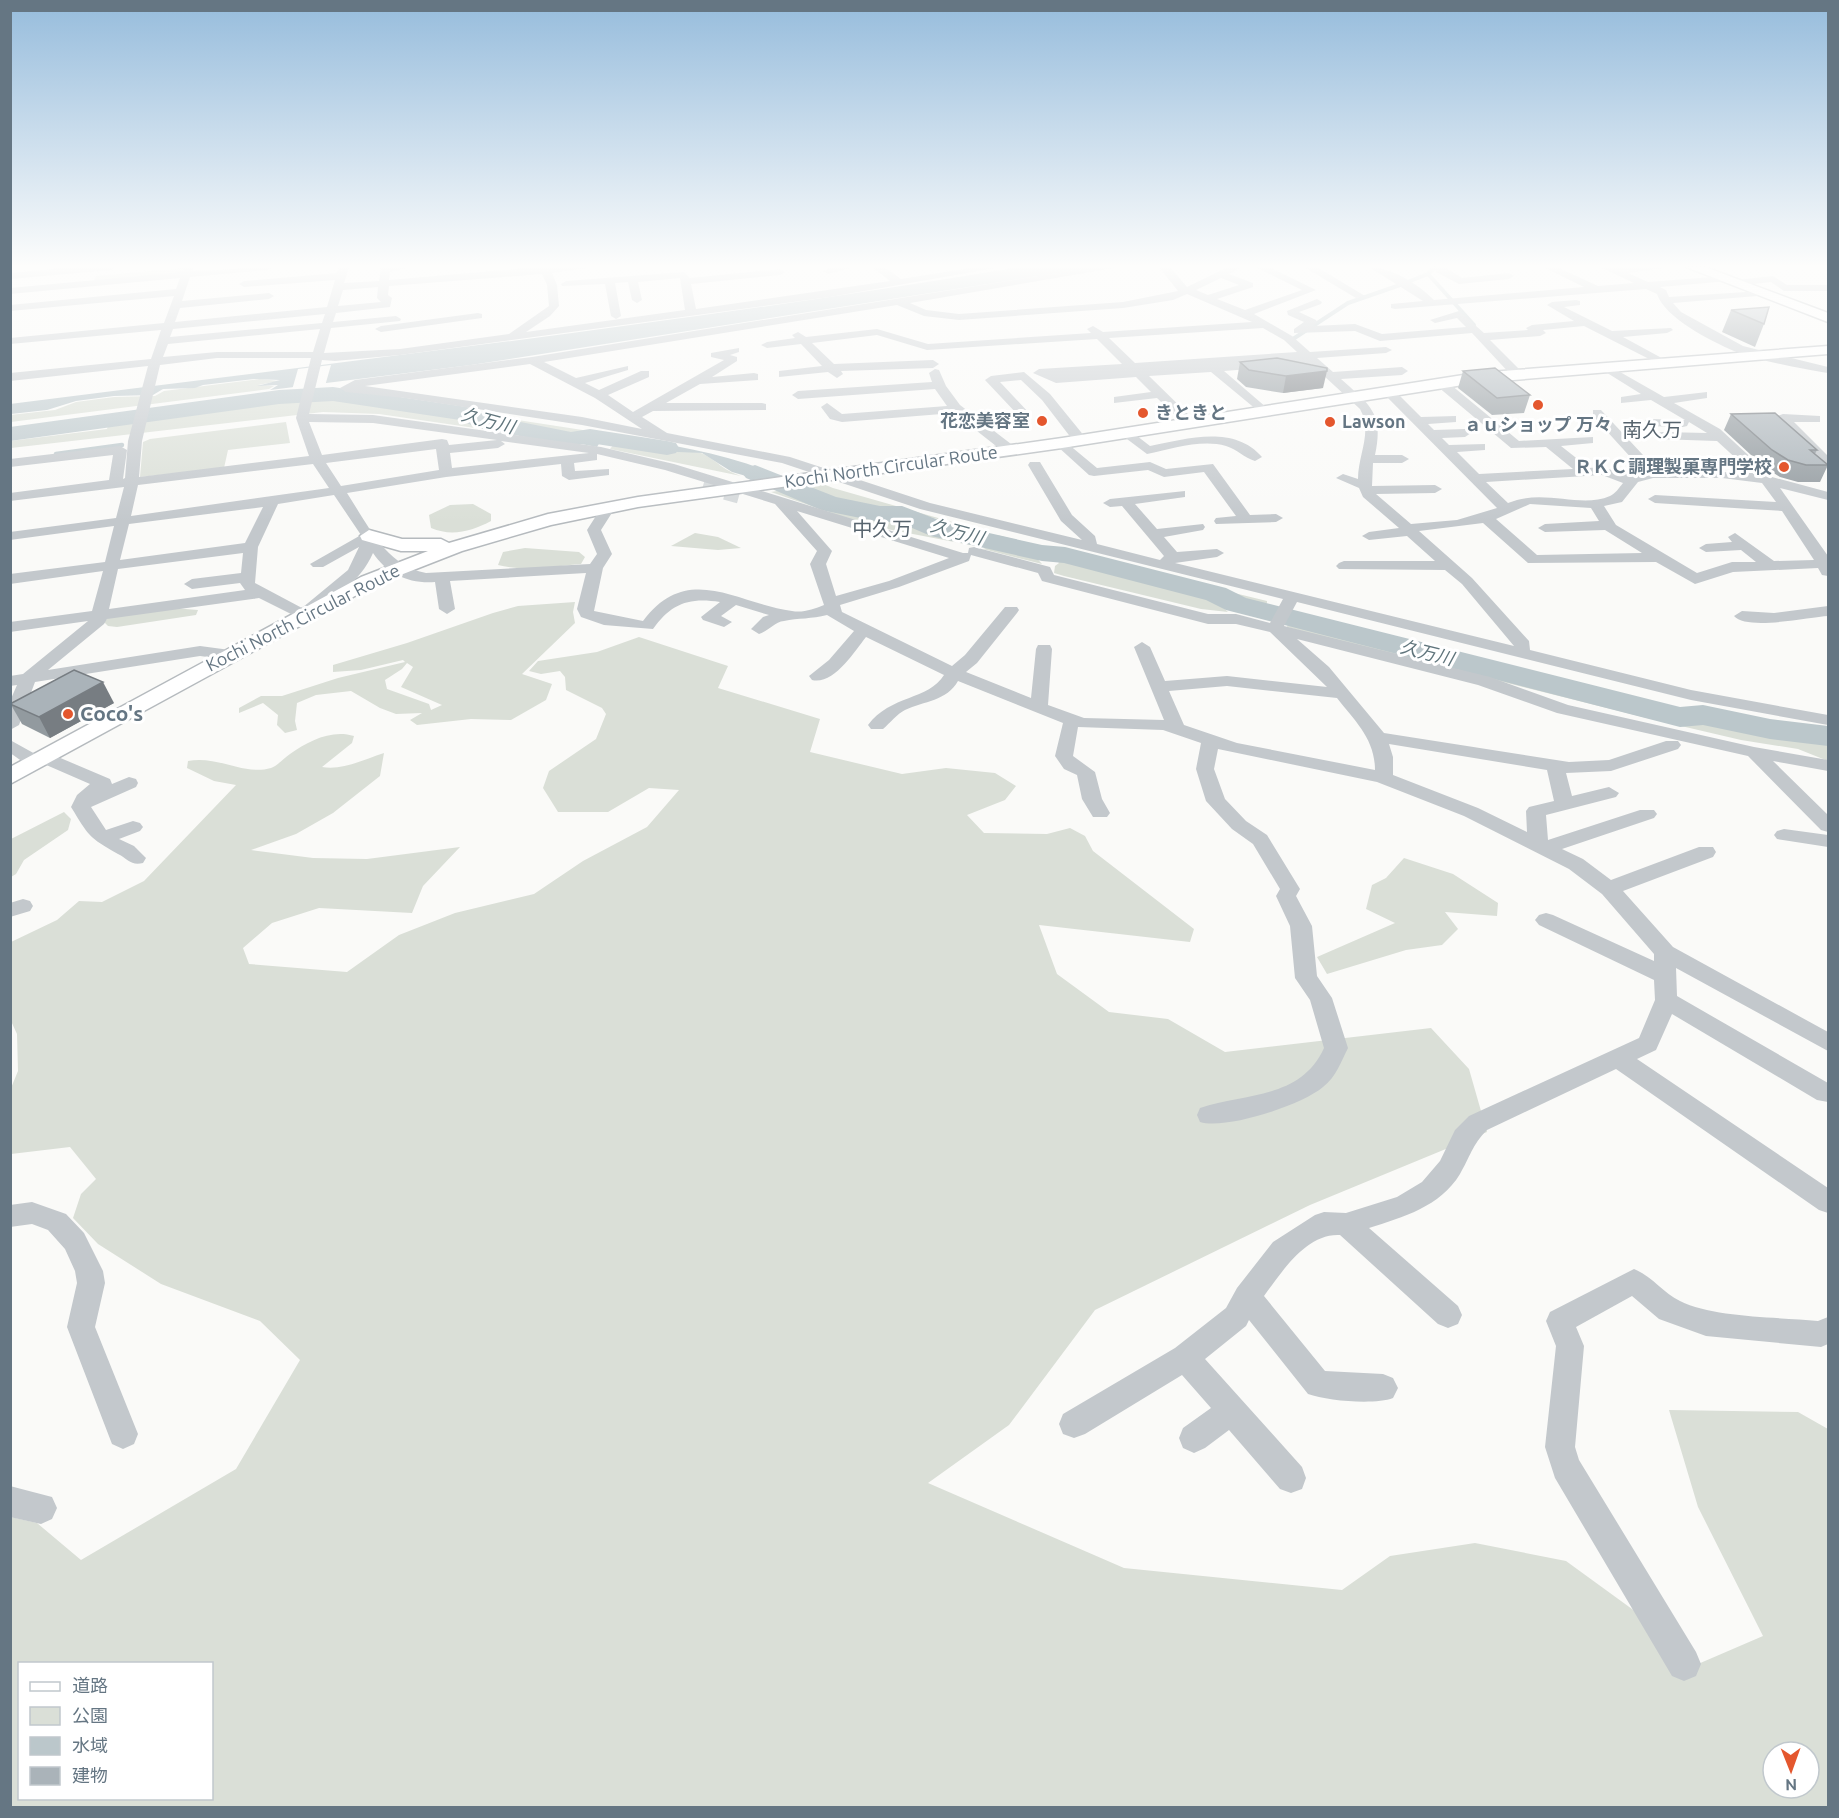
<svg xmlns="http://www.w3.org/2000/svg" width="1839" height="1818" font-family="Ubuntu,'Noto Sans JP',sans-serif">
<rect width="100%" height="100%" fill="#fafaf8"/>
<g fill="#dadfd7" fill-rule="evenodd">
<polygon points="184,268 182,274 93,283 96,276"/>
<polygon points="260,379 279,381 258,385 274,386 269,389 11,422 10,415 55,410 76,402 114,397 155,396 164,391"/>
<polygon points="337,396 458,414 504,427 482,429 379,414 323,412 11,448 10,441 107,429 110,420 270,399"/>
<polygon points="466,412 602,433 602,434 589,432 577,437 509,426 481,419"/>
<polygon points="286,422 290,443 228,450 224,468 140,477 143,442 150,439"/>
<path d="M621 442 701 453C717 460 722 470 741 476L610 449 615 443Z"/>
<polygon points="818,482 833,488 959,524 903,511 878,512 833,499 827,501 798,490 801,485"/>
<polygon points="777,491 879,516 901,517 974,542 970,545 866,525 771,492"/>
<path d="M473 504 491 514V521C472 531 452 537 431 528L429 515 450 505Z"/>
<polygon points="695,533 718,537 741,548 718,550 671,546"/>
<polygon points="997,535 1267,601 1267,603 1260,604 1240,596 1012,543"/>
<polygon points="991,546 1033,554 1042,564 983,549"/>
<path d="M525 548 579 552 585 557 581 564C555 566 524 572 498 565L503 552Z"/>
<polygon points="1055,558 1067,559 1208,594 1228,612 1201,609 1064,576 1054,573 1055,566 1059,563"/>
<path d="M575 602 573 612 575 623 522 674 552 684 546 700 511 720 471 719 417 725 410 720 422 713 396 714 380 708 351 691 316 695 297 703 295 721 297 730 285 733 277 725 278 715 263 703 239 713V708L261 696H282L338 678 405 662 403 660 361 670 333 672V665L407 643 493 613 518 606ZM407 663 413 667 401 687 442 705 431 710 429 704 387 689 385 680 402 669Z"/>
<polygon points="173,608 198,610 196,615 117,627 108,626 104,622 108,618"/>
<polygon points="1289,621 1320,627 1442,662 1695,723 1691,720 1705,719 1768,734 1828,740 1828,761 1798,749 1741,740 1647,718 1328,638 1287,627"/>
<path d="M639 637 728 666 718 688 820 719 810 752 902 774 946 768 995 773 1016 786 1005 800 967 815 984 833 1047 834 1070 828 1085 836 1093 851 1194 929 1190 942 1039 925 1057 974 1109 1012 1168 1019 1225 1052 1431 1028 1469 1069 1487 1132 1310 1205 1095 1310 1009 1425 928 1483 1124 1568 1342 1590 1390 1556 1475 1543 1566 1561 1632 1609 1698 1664 1763 1636 1698 1507 1669 1410 1798 1412 1828 1429V1807H11V1517L37 1523 81 1560 236 1469 300 1360 260 1321 161 1284 98 1244 73 1218 81 1194 96 1179 70 1147 11 1154V1088L18 1071 17 1034 11 1021V942L57 920 79 901 102 902 144 881 236 785 214 781 187 768 188 761C217 755 244 776 271 768 277 766 284 758 290 754 308 741 332 729 354 736L352 743 322 767C342 771 365 759 384 753L380 776 333 813 296 834 251 850 313 858 367 859 460 847 423 886 412 913 319 908 272 923 243 948 249 964 347 972 399 935 455 913 534 894 583 861 647 827 679 790 649 788 608 812H558L543 788 549 771 596 739 606 714 602 708 566 690 565 677 560 671 541 674 529 671 538 661 597 652ZM20 1664H212V1798H20ZM1773 1752H1809V1788H1773Z"/>
<polygon points="64,812 71,819 68,830 24,860 16,874 11,877 11,839"/>
<polygon points="1404,858 1453,874 1498,903 1497,916 1445,912 1458,929 1442,945 1406,950 1327,974 1317,957 1395,923 1366,909 1372,885 1386,878"/>
</g>
<g fill="#bbc7cb">
<path d="M1020 267H1096L471 365 270 390 278 385 257 386 280 380 254 379 203 385 195 388 163 389 153 395 114 396 76 401 47 410 11 414 10 404C347 361 685 323 1020 267Z"/>
<polygon points="515,426 574,437 586,432 605,434 597,447 581,444 589,440 575,442 488,429"/>
<path d="M618 436C680 447 742 455 797 485L796 490 803 496 781 491 753 478 732 472 702 453 678 452 614 442Z"/>
</g>
<polygon fill="#fafaf8" points="331,365 325,386 288,391 292,390 298,369"/>
<g fill="none" stroke-linecap="round" stroke-linejoin="round">
<g stroke="#bbc7cb" stroke-width="4">
<polyline points="1428,274 1474,325"/>
<polyline points="1405,283 1428,274 1435,267"/>
<polyline points="1293,339 1348,303 1400,285"/>
</g>
<polyline stroke="#bbc7cb" stroke-width="4.5" points="56,454 122,445"/>
<g fill="#bbc7cb" fill-rule="evenodd">
<polygon points="333,387 467,407 485,415 571,432 590,429 667,441 676,443 679,448 676,453 667,455 590,443 571,446 478,428 460,420 333,401 279,404 10,441 10,427 279,390"/>
<polygon points="755,465 836,497 880,506 902,506 949,524 1042,545 1065,547 1226,588 1246,598 1680,707 1703,705 1770,719 1828,726 1828,746 1770,739 1703,725 1680,727 1226,610 1206,600 1064,563 1042,561 931,536 898,522 880,522 821,510 746,478 742,473 746,468"/>
</g>
<polyline stroke="#d5d9db" stroke-width="15" stroke-dasharray="15 8" stroke-linecap="butt" points="703,486 739,496"/>
<defs>
<g id="major">
<polygon points="1686,267 1705,267 1828,313 1828,322"/>
<polygon points="1828,346 1828,354 1476,383 1062,448 638,507 551,525 462,551 375,585 10,784 10,767 361,577 428,551 401,551 362,540 360,536 369,530 402,539 441,539 449,543 548,514 638,497 1062,438 1476,373"/>
</g>
</defs>
<use href="#major" stroke="#b5babe" stroke-width="3"/>
<g fill="#c3c8cc" fill-rule="evenodd">
<polygon points="74,267 116,267 111,270 10,279 10,273"/>
<path d="M184 267H194L193 271 273 267 268 270 190 277 182 301 269 293 274 296 269 299 180 308 175 322 327 307 335 280 244 287 239 284 244 281 337 273 339 267H349L344 283 379 281 381 267H411L390 272 389 280 539 267H594L552 273 557 285 559 306 550 316 526 332 685 310 680 278 638 282 642 300 637 303 632 300 628 282 615 283 621 316 616 319 611 316 605 284 562 286 561 284 566 281 684 272 690 278 780 269 785 272 780 275 691 284 696 309 890 281 872 267H884L901 279 976 267H1001L830 297 400 355 335 361 322 360 309 414 373 415 601 447 674 464 963 553H968L969 548 974 547 1050 567 1054 575 1208 614H1236L1270 623 1283 599 920 509 782 463 582 425 405 398 346 392 340 388 355 380 532 357 1094 267H1120L910 303 926 310 959 314 1123 302 1178 291 1159 267H1170L1187 287 1228 267H1242L1229 274 1253 283V287L1217 299 1245 310 1302 290 1255 267H1269L1316 290 1254 314 1292 336 1310 352 1386 347 1392 350 1386 353 1317 358 1333 372 1402 367 1408 371 1402 375 1341 379C1370 405 1384 413 1375 455H1402L1409 459 1402 463H1373L1372 486 1435 485 1442 489 1435 493 1376 494 1411 524 1457 520 1497 508 1385 395V389H1393L1421 417 1456 416V422L1428 424 1434 430 1465 429 1471 433 1465 437 1442 438 1449 445 1485 444V450L1457 452 1479 474 1573 469 1546 447 1511 448 1437 386V380H1445L1519 441 1593 437V443L1561 446 1589 468C1613 466 1620 477 1644 472L1593 416V410H1601L1657 470 1752 473 1717 441 1657 439V433L1662 432 1707 433 1689 422 1687 426 1683 427 1645 426V420L1649 419 1685 420 1651 400 1621 403V397L1641 394 1596 366 1606 364 1664 397 1707 392V398L1674 403 1720 429 1772 477 1828 492V500L1780 488 1828 556V576L1822 575 1818 568 1733 572 1695 584 1656 562 1528 563 1483 523 1419 531 1472 578 1529 641 1530 650 1691 690 1828 715V725L1691 700 1297 602 1284 626 1490 677 1568 705 1754 747 1828 760V771L1773 761 1828 815V832L1821 830 1748 756 1557 713 1478 685 1297 639 1329 667 1384 733 1569 762 1609 760 1666 741H1678L1681 745 1678 749 1611 771 1566 773 1572 796 1609 787 1619 793 1616 797 1546 815 1548 840 1640 810H1654L1657 814 1654 818 1562 849 1583 859 1611 880 1699 847H1713L1716 852 1713 857 1623 891 1673 947 1828 1032V1051L1676 968 1677 996 1828 1083V1102L1817 1100 1672 1014 1656 1050 1637 1059 1828 1188V1213L1819 1210 1616 1069 1487 1130C1472 1145 1470 1157 1460 1174 1440 1207 1403 1217 1369 1228L1458 1306 1462 1315 1458 1324 1448 1328 1438 1324 1340 1235C1306 1233 1282 1272 1264 1296L1325 1371 1383 1374 1393 1378 1398 1388 1393 1398C1375 1405 1327 1401 1308 1394L1249 1320 1246 1326 1205 1359 1302 1467 1306 1478 1302 1489 1291 1493 1280 1489 1229 1430 1205 1448 1194 1453 1183 1448 1179 1438 1183 1428 1211 1408 1182 1375 1085 1434 1074 1438 1063 1434 1059 1424 1063 1414 1175 1348 1226 1308 1237 1288 1273 1242 1315 1215 1324 1212 1346 1213 1397 1197 1422 1182 1440 1161 1455 1130 1469 1116 1639 1038 1655 1000 1654 980 1539 925 1535 920 1539 915 1546 913 1553 915 1654 961V954L1602 894 1569 869 1464 816 1377 782 1218 749 1214 769 1225 799 1246 821 1267 835 1300 889 1296 896 1312 926 1317 976 1332 998 1348 1048C1341 1062 1336 1077 1323 1087 1302 1105 1226 1130 1200 1122L1197 1115 1200 1108C1246 1093 1301 1099 1324 1048L1310 1000 1295 978 1290 926 1276 896 1280 889 1253 844 1232 829 1206 801 1196 769 1201 743 1163 730 1078 727 1073 756 1095 772 1102 799 1110 813 1107 817H1093L1082 799 1077 775 1064 769 1055 756 1063 723 958 681C947 701 924 701 905 710 897 714 890 723 883 729H871L868 725C890 695 929 700 944 675L866 637C854 652 834 685 812 680L809 676 829 660 854 631 827 615C812 619 798 618 784 621 774 622 769 631 759 634L751 629 763 617 769 615 736 605 721 616 732 622 724 627 703 620 701 617 720 602C688 597 671 604 653 629L604 625 581 617 577 609 586 573 450 581 455 609 447 614 439 609 435 582C409 584 387 574 373 553 360 583 333 598 309 618L303 620 259 598 107 619 104 624 48 670 200 646 230 650 238 655 230 660 200 656 35 682 19 725 10 730V701L17 685 10 686V676L23 674 88 621 10 632V622L92 611 103 571 10 584V574L105 562 114 526 10 540V532L116 518 124 487 10 501V493L109 480 113 455 10 467V459L120 446 127 450 123 479 125 478 128 441 148 366 10 381V373L151 359 161 330 10 344V338L164 323 174 296 10 311V305L176 289 180 278 10 294V288L182 272ZM542 274 547 285 549 306 509 334 400 349 324 353 331 328 400 321 401 319 396 316 333 322 336 313 390 307 392 298 388 295 389 286ZM1221 278 1239 285 1208 295 1196 290ZM378 287 377 298 381 302 338 306 343 290ZM1187 294 1252 322 1103 332 1093 326 1087 329 1091 333 928 344 877 329 806 337 798 332 792 335 795 338 767 342 761 345 767 348 801 344 822 366 779 371V377L828 372 837 378 843 374 841 371 933 368 939 364 933 360 834 364 812 343 877 335 927 350 1097 339 1122 364 1039 369 1033 373 1056 383 1136 377 1151 392 1114 397V403L1157 398 1186 426H1194V420L1149 376 1211 372 1263 415 1267 414V408L1224 371 1311 364 1360 409C1373 432 1358 454 1358 479L1343 474 1336 478 1359 488 1363 497 1399 528 1369 532 1362 536 1369 540 1407 536 1435 561H1344L1339 563 1336 566 1339 569 1445 570 1462 584 1514 646 1175 563 1217 557 1224 553 1217 549 1177 552 1164 537 1203 530 1205 527 1203 524 1157 529 1135 504 1185 497V491L1110 499 1103 503 1110 507 1122 506 1164 556 1160 560 1097 544 1095 536 1072 515 1040 462H1030L1028 465 1061 521 1082 540 930 503 790 457 667 433 642 417 653 411 766 410V404L762 403H666L700 384 758 380V374L754 373 712 377 737 361V357L730 355 739 352V348L711 353V357L724 360 633 412 608 395 649 377V371H641L599 390 585 383 628 370V366L576 378 544 362 897 305 924 316 959 320 1123 308 1173 300ZM325 314 322 323 170 337 173 329ZM1263 328 1284 340 1297 352 1135 363 1109 338ZM320 329 313 352H217L163 357 168 344ZM217 358H311L296 418 309 456 139 477 142 441 160 365ZM530 364 595 398 642 429 582 417 365 386ZM309 422 373 423 497 440 449 445 447 440 442 439 322 455ZM501 441 589 453 452 468 450 453 498 448 505 444ZM436 449 439 470 341 486 326 463ZM597 454 665 470 775 504 817 551 810 564 824 605C814 609 803 613 792 611 737 604 688 561 643 621L594 611 603 568 612 554 601 530 615 508 608 504 603 505 587 530 597 554 590 564 426 573C386 566 368 525 347 493L446 477 561 464 562 476 569 480 609 475V469L575 471 574 463 597 460ZM313 464 329 488 131 516 138 485ZM1602 475 1623 483C1619 488 1615 494 1610 496 1580 509 1544 488 1508 503L1486 482ZM1653 478H1722L1762 483 1776 502 1655 495 1648 499 1655 503 1782 511 1814 560 1774 561 1735 533 1728 537 1732 542 1706 544 1699 548 1706 552 1741 550 1756 562H1732L1697 573 1616 525 1604 506 1622 502 1638 482ZM334 495 361 535 310 564 313 567H323L359 547 348 570 302 608 255 583 258 547 278 504ZM1530 504 1591 508 1599 521 1545 524 1538 528 1545 532 1605 530 1642 553 1537 555 1496 519ZM263 507 245 543 120 560 129 524ZM797 511 949 558 889 581 836 596 826 564 832 551ZM243 553 241 573 192 579 184 584 192 589 240 583 245 590 109 609 118 569ZM971 555 1038 573 1042 581 1208 624H1236L1270 632 1327 687 1227 676 1165 681 1150 647 1142 642 1134 647 1164 720 1084 718 1048 705 1052 649 1050 645H1038L1036 649 1031 698 966 672 977 663 1017 613 1019 610 1017 607H1005L965 655 952 666 842 612 840 605 899 587 969 561ZM1227 686 1337 698C1355 721 1375 739 1375 770L1237 743 1184 725 1169 691ZM1389 744 1547 770 1554 801 1529 807 1526 811 1527 832 1478 808 1393 775V757Z"/>
<polygon points="832,267 854,267 828,274 823,271"/>
<polygon points="1304,267 1317,267 1365,296 1356,298"/>
<path d="M1369 267C1391 267 1418 284 1434 300L1584 287 1543 267H1557L1598 286 1634 283 1600 267H1670L1628 273 1648 282 1725 276 1730 279 1729 281 1660 287 1666 290 1669 297 1761 291 1762 293 1757 296 1673 303 1681 312 1743 346 1828 367V373C1804 369 1755 360 1734 351 1711 341 1665 318 1657 294L1646 289 1395 309 1391 308V304L1423 301Z"/>
<polygon points="1435,267 1445,267 1462,278 1509,273 1514,276 1509,279 1459,284 1436,272"/>
<polygon points="1773,276 1787,285 1828,285 1828,291 1784,291 1771,282 1736,286 1731,283 1736,280"/>
<polygon points="1317,299 1322,302 1321,304 1299,312 1316,320 1317,322 1313,326 1355,324 1382,334 1466,327 1457,318 1435,323 1430,320 1459,311 1484,333 1528,330 1526,328 1532,325 1574,321 1547,305 1552,302 1576,300 1580,301 1580,305 1564,307 1612,331 1671,328 1673,330 1667,333 1623,337 1669,362 1659,364 1584,326 1543,330 1546,333 1540,336 1490,340 1520,370 1520,376 1512,376 1472,333 1380,341 1355,331 1294,333 1294,329 1304,322 1288,315 1287,311"/>
<polygon points="478,313 482,314 482,318 381,332 375,329 381,326"/>
<polygon points="935,369 939,370 946,386 960,405 1015,447 1015,453 1005,453 954,413 842,422 830,419 821,407 827,403 842,414 947,406 935,389 798,399 792,395 798,391 932,382 929,373"/>
<polygon points="1024,372 1050,394 1085,437 1085,443 1075,443 1042,400 1021,380 1000,382 1030,414 1024,418 1020,417 985,380 991,376"/>
<polygon points="1783,414 1820,416 1820,422 1794,422 1828,456 1828,467 1823,466 1780,422 1772,418"/>
<path d="M1128 429 1150 446C1185 439 1234 424 1262 457L1255 461C1244 458 1237 449 1226 446 1201 439 1172 449 1147 454L1123 436 1122 433Z"/>
<polygon points="1062,439 1097,468 1150,462 1166,469 1213,464 1250,515 1276,514 1283,518 1276,522 1216,524 1214,521 1216,518 1236,516 1204,472 1164,477 1148,470 1094,476 1089,475 1057,446 1057,440"/>
<path d="M1828 606V616C1809 617 1747 631 1734 616L1742 611 1774 613Z"/>
<path d="M10 740 37 755 51 754 110 779 112 784 129 777 136 779 138 783 136 787 91 807 106 830 133 821 140 823 143 827 140 831 119 839 134 846 146 858 143 863C131 866 128 859 118 854 88 837 89 836 71 807L77 795 90 784 44 764C31 771 21 760 10 753Z"/>
<polygon points="1784,829 1828,835 1828,847 1777,839 1774,835 1777,831"/>
<polygon points="23,899 30,901 33,906 30,911 10,917 10,903"/>
<polygon points="32,1202 66,1214 84,1233 103,1271 105,1283 95,1327 138,1434 134,1444 123,1449 112,1444 67,1327 77,1283 75,1271 65,1249 48,1230 32,1224 10,1227 10,1205"/>
<path d="M1634 1269C1652 1276 1663 1293 1680 1301 1714 1318 1779 1317 1818 1321L1828 1317V1344L1821 1347 1706 1336 1659 1319 1632 1296 1576 1327 1584 1346 1575 1447 1579 1460 1696 1652 1701 1664 1696 1676 1684 1681 1672 1676 1555 1478 1545 1447 1556 1346 1546 1321 1550 1312Z"/>
<polygon points="10,1486 52,1497 57,1508 52,1519 41,1524 10,1517"/>
</g>
<use href="#major" fill="#fff" fill-rule="evenodd"/>
</g>
<g fill="#929a9f">
<polygon points="1731,310 1764,324 1755,347 1722,332"/>
<polygon points="1277,358 1323,388 1283,393 1246,387 1237,379 1240,362"/>
<polygon points="1463,371 1530,395 1524,413 1492,415 1458,388"/>
<polygon points="1731,414 1817,450 1815,454 1828,465 1820,482 1798,482 1780,477 1764,467 1724,430"/>
<polygon points="10,703 114,703 50,738 22,724"/>
</g>
<g fill="#777d82">
<polygon points="1327,371 1323,388 1283,393 1286,376"/>
<polygon points="103,682 114,703 50,738 39,717"/>
</g>
<g fill="#aab3b9" stroke="#777d82" stroke-width="1.5">
<polygon points="1769,307 1764,324 1731,310"/>
<polygon points="1277,358 1327,368 1327,371 1286,376 1249,370 1240,362"/>
<polygon points="1495,368 1530,395 1497,398 1463,371"/>
<polygon points="1775,413 1817,450 1810,450 1828,465 1806,465 1788,460 1772,450 1731,414"/>
<polygon points="74,670 103,682 39,717 10,704"/>
</g>
<linearGradient id="sky" x2="0" y2="1"><stop stop-color="#96bcdc"/><stop offset="0.51" stop-color="#fdfdfc"/><stop offset="1" stop-color="#fdfdfc" stop-opacity="0"/></linearGradient>
<rect width="1839" height="522" fill="url(#sky)"/>
<g fill="#e4572e" stroke="#fff" stroke-width="2">
<circle cx="1538" cy="405" r="6"/>
<circle cx="1143" cy="413" r="6"/>
<circle cx="1042" cy="421" r="6"/>
<circle cx="1330" cy="422" r="6"/>
<circle cx="1784" cy="467" r="6"/>
<circle cx="68" cy="714" r="6"/>
</g>
<g text-anchor="middle" stroke-width="6" stroke-linejoin="round" paint-order="stroke">
<g font-size="18" font-weight="bold" fill="#657683" stroke="#fff" text-anchor="start">
<text x="1155" y="419">きときと</text>
<text x="1030" y="427" text-anchor="end">花恋美容室</text>
<text x="1342" y="428">Lawson</text>
<text x="1538" y="431" text-anchor="middle">ａｕショップ 万々</text>
<text x="1772" y="473" text-anchor="end">ＲＫＣ調理製菓専門学校</text>
</g>
<g font-size="18" font-style="italic" fill="#60757c" stroke="#fff">
<text transform="translate(488 421) rotate(15)" y="6">久万川</text>
<text transform="translate(957 532) rotate(15)" y="6">久万川</text>
<text transform="translate(1427 653) rotate(14)" y="6">久万川</text>
</g>
<g font-size="18" fill="#657683" stroke="#fff">
<text transform="translate(891 467) rotate(-8)" y="6">Kochi North Circular Route</text>
<text transform="translate(303 618) rotate(-27)" y="6">Kochi North Circular Route</text>
</g>
<g font-size="20" fill="#57646e" stroke="#fff">
<text x="1652" y="437">南久万</text>
<text x="882" y="536">中久万</text>
</g>
<g font-size="21" font-weight="bold" fill="#657683" stroke="#fff" text-anchor="start">
<text x="80" y="721">Coco's</text>
</g>
</g>
<rect width="1839" height="1818" fill="none" stroke="#657683" stroke-width="24"/>
<rect x="18" y="1662" width="195" height="138" fill="#ffffff" stroke="#c1c8cd" stroke-width="1.5"/>
<rect x="30" y="1682" width="30" height="9" fill="#ffffff" stroke="#c1c8cd" stroke-width="1.5"/>
<text x="72" y="1692" font-size="18" fill="#657683">道路</text>
<rect x="30" y="1707" width="30" height="18" fill="#dadfd7" stroke="#c1c8cd" stroke-width="1.5"/>
<text x="72" y="1722" font-size="18" fill="#657683">公園</text>
<rect x="30" y="1737" width="30" height="18" fill="#bbc7cb" stroke="#c1c8cd" stroke-width="1.5"/>
<text x="72" y="1752" font-size="18" fill="#657683">水域</text>
<rect x="30" y="1767" width="30" height="18" fill="#aab3b9" stroke="#c1c8cd" stroke-width="1.5"/>
<text x="72" y="1782" font-size="18" fill="#657683">建物</text>
<g transform="translate(1791 1770) rotate(179)"><circle r="28" fill="#ffffff" stroke="#c1c8cd" stroke-width="1.5"/>
<path d="M0-4.5L10 22L0 15L-10 22Z" fill="#e4572e"/>
<text y="-9" font-size="16" font-weight="bold" text-anchor="middle" fill="#657683">N</text>
</g>
</svg>
